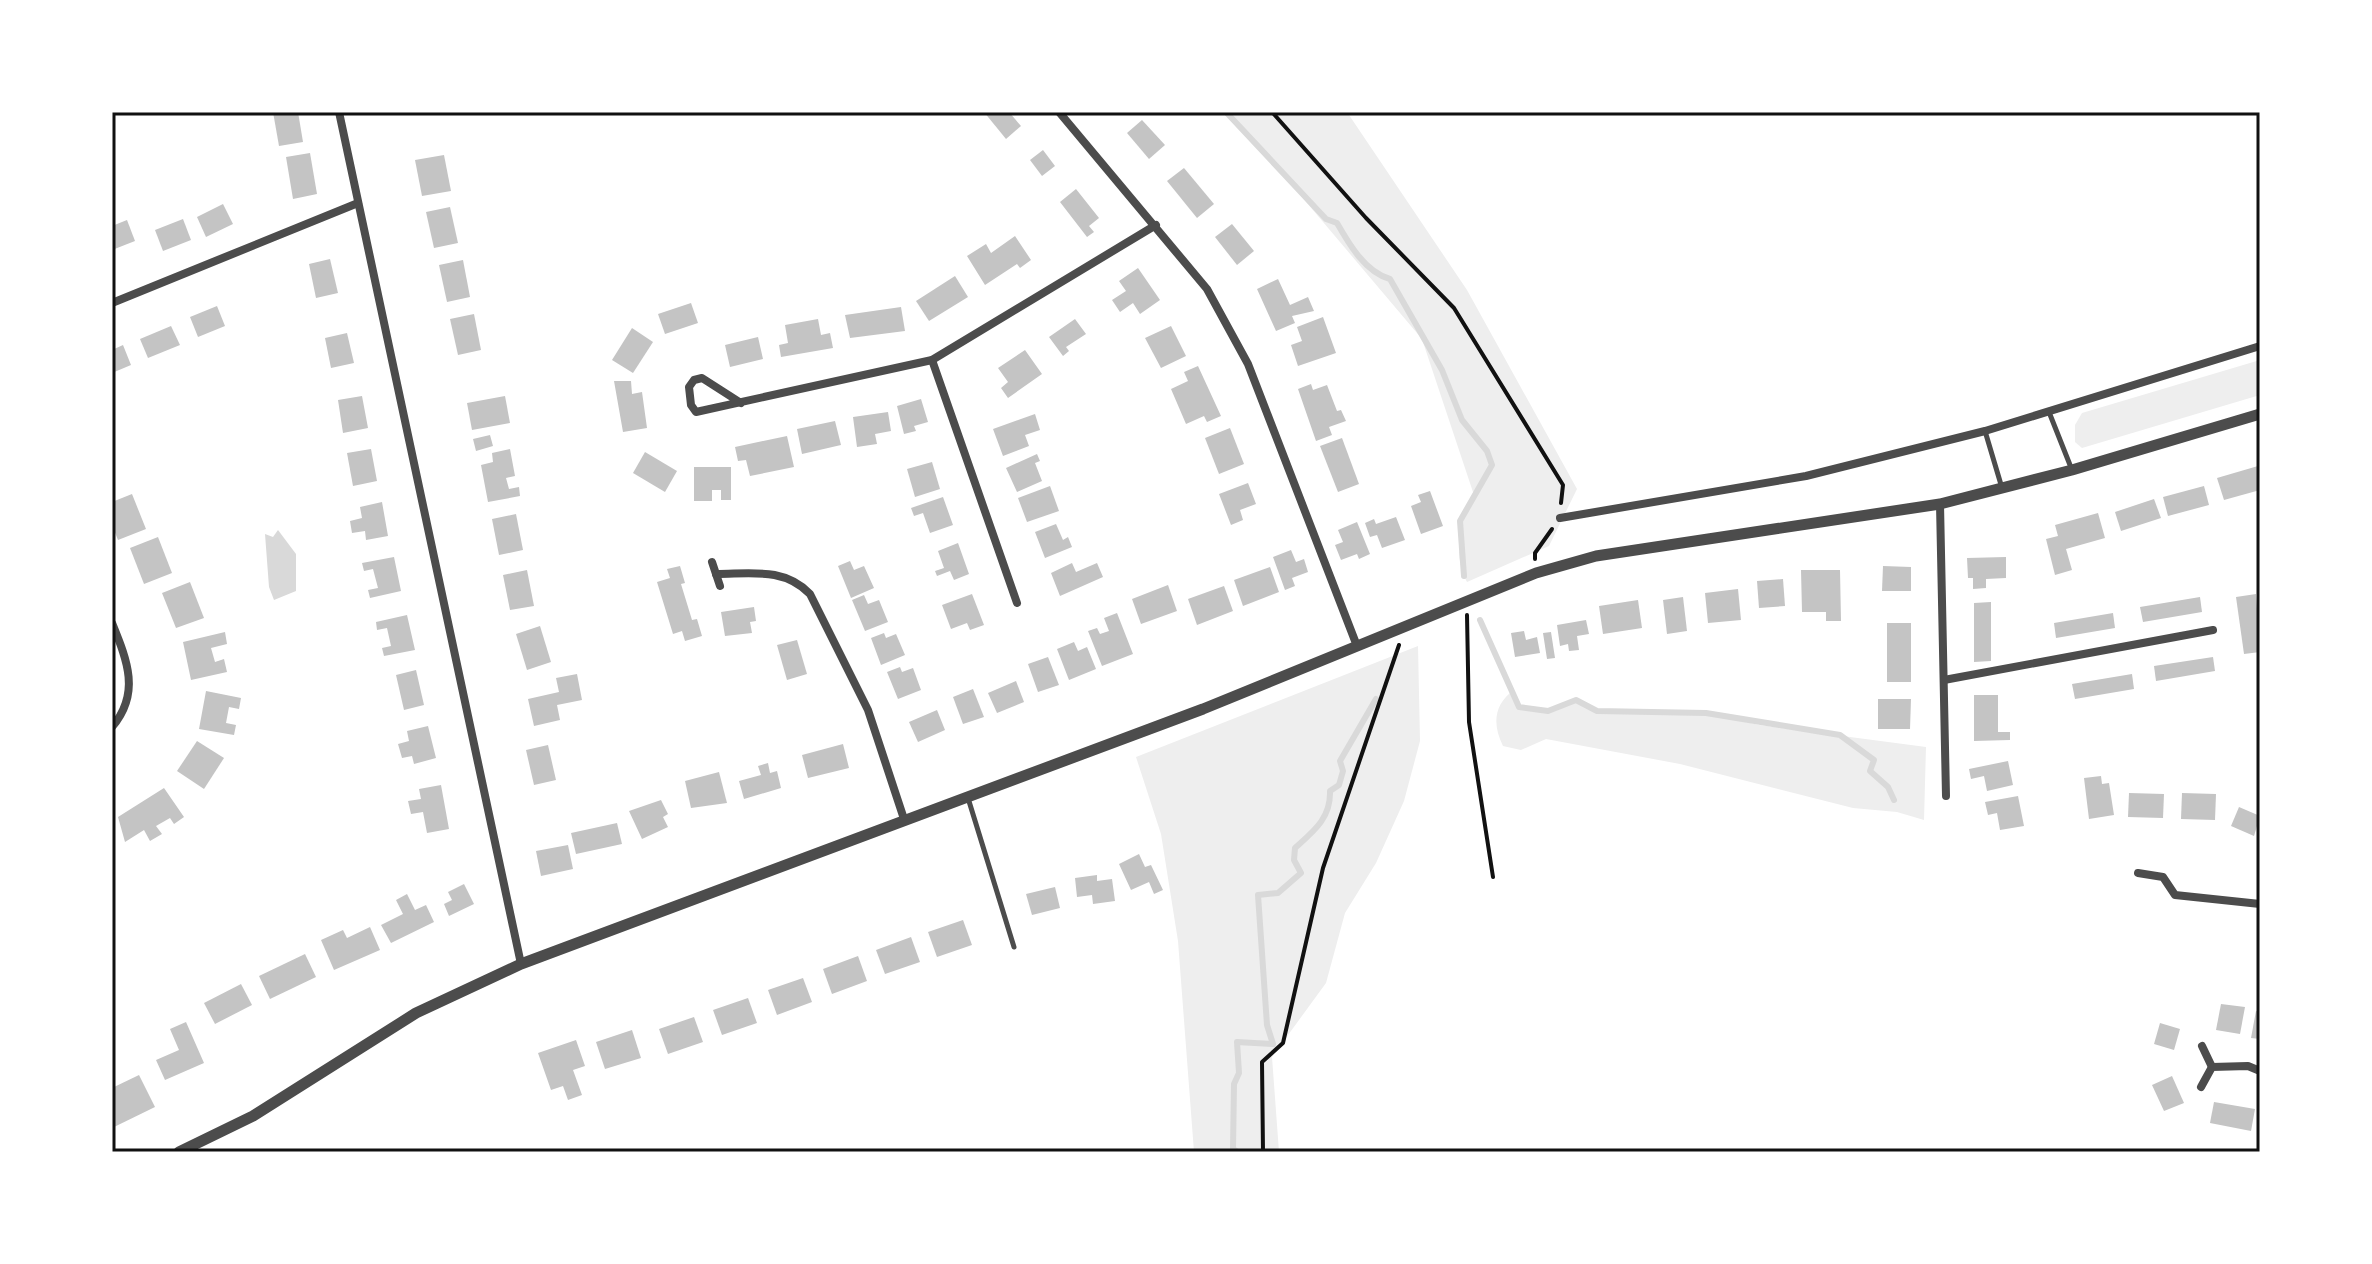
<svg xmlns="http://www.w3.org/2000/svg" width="2372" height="1264" font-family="'Fira Sans',sans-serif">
<rect width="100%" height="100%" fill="#fff"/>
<g fill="#eee">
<path d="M1230 112H1347L1467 290 1577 489 1549 546 1467 582C1452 553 1460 521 1474 495L1422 339Z"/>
<polygon points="2260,360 2260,395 2082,448 2075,442 2075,425 2082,413"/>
<polygon points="1418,646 1420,741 1404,801 1376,863 1345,913 1326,983 1272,1057 1279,1152 1194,1152 1178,941 1161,834 1136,757"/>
<path d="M1514 690 1519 707 1548 711 1576 700 1597 711 1706 713 1759 725 1926 747 1924 820 1897 812 1853 808 1680 764 1546 739 1521 750 1503 746C1492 724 1494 704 1514 690Z"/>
</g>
<polygon fill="#d9d9d9" points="278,530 296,554 296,591 274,600 269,587 265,534 273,537"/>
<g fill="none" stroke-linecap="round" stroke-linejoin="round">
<g stroke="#d9d9d9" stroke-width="6">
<path d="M1226 112 1326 219 1337 223C1349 244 1365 272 1390 279L1442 370 1462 420 1487 451 1492 465 1460 521 1464 576"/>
<polyline points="1480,620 1519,707 1548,711 1576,700 1597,711 1706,713 1840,735 1874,760 1870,771 1888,787 1894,800"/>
<path d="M1238 1152 1233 1149 1234 1084 1239 1073 1237 1042 1273 1044 1267 1025 1258 895 1278 893 1301 873 1294 860 1295 848C1314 831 1331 818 1330 791L1339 785 1343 771 1340 761 1376 699"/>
</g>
</g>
<g fill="#c4c4c4">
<polygon points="273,112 298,112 303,142 279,146"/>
<polygon points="984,112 1009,112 1021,126 1006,139"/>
<polygon points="1142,120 1165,145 1149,159 1127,133"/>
<polygon points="1043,150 1055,166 1042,176 1030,160"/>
<polygon points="310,153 317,194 293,199 286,157"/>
<polygon points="444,155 451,191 422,196 415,160"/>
<polygon points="1184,168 1214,204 1197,218 1167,181"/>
<polygon points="1076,189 1099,218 1089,226 1094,232 1087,237 1060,202"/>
<polygon points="223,204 233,224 206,237 197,217"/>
<polygon points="450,207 458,243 434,248 426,212"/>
<polygon points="183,219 191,240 163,251 155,230"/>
<polygon points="127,220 135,241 112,250 112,226"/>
<polygon points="1232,224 1254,251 1237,265 1215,237"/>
<polygon points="1015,236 1031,260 1020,268 1017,264 985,285 967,256 986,244 991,253"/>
<polygon points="330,259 338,293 316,298 309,264"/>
<polygon points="463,260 470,297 447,302 439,265"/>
<polygon points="1138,268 1160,300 1140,314 1133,303 1120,312 1112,300 1126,291 1119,281"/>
<polygon points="955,276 968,297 929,321 916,301"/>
<polygon points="1278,279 1290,305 1308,297 1314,311 1292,316 1295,323 1276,331 1257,289"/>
<polygon points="691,303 698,323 665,334 658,314"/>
<polygon points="217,306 225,326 198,337 190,317"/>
<polygon points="901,307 905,331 850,338 845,315"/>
<polygon points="474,314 481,350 458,355 450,319"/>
<polygon points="1323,317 1336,353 1298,366 1291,345 1302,341 1297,327"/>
<polygon points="818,319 821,335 830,333 833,348 781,357 779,345 788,343 785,325"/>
<polygon points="1075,319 1086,334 1066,347 1069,351 1063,356 1049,337"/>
<polygon points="171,326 180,345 148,358 140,339"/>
<polygon points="1171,326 1186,356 1161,368 1145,338"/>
<polygon points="632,328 653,342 633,373 612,360"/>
<polygon points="347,333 354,363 331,368 325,338"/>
<polygon points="758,337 763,359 730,367 725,345"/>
<polygon points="123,345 131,365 112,373 112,350"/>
<polygon points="1025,350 1042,374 1008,398 1001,388 1008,382 998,368"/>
<polygon points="1198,366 1221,416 1207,422 1204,416 1186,424 1171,389 1188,381 1184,372"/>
<polygon points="614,381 631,381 632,394 642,392 647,428 623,432"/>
<polygon points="1311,384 1313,390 1327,385 1337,411 1341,410 1346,421 1329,427 1332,435 1316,441 1298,389"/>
<polygon points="362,396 368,428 343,433 338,400"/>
<polygon points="505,396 510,423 472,430 467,403"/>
<polygon points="921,399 928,422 914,426 916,431 904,434 897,406"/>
<polygon points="888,412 891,431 875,434 877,444 857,447 853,417"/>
<polygon points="1035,414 1040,430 1025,435 1029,446 1003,456 993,429"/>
<polygon points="835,421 841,445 802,454 797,429"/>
<polygon points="1230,428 1244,464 1219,474 1205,438"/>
<polygon points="490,435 493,446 476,451 473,439"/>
<polygon points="787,436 794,467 750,476 746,460 738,461 735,447"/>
<polygon points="1342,438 1359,484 1338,492 1320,446"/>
<polygon points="371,449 377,481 353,486 347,453"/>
<polygon points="510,449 515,476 506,478 509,489 519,487 520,496 488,502 481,465 493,462 492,453"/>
<polygon points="645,452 677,471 665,492 633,473"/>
<polygon points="1037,454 1040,461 1035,463 1042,481 1017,492 1006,468"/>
<polygon points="932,462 940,489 915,497 907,469"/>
<polygon points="2258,466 2260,490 2224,500 2217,478"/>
<polygon points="694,467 731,467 731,500 721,500 721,490 712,490 712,501 694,501"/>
<polygon points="1248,483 1256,504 1240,510 1243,520 1231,525 1219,494"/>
<polygon points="1050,486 1059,511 1027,522 1018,498"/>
<polygon points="2204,486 2209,505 2168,516 2163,497"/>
<polygon points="1430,491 1443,526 1421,534 1411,506 1421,502 1418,495"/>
<polygon points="132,494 146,529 118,540 112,525 112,502"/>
<polygon points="943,497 953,525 930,533 923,513 914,516 911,508"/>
<polygon points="2154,499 2161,518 2121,531 2115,512"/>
<polygon points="382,502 388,536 366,540 365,531 352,533 350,521 362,518 360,507"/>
<polygon points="2098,513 2105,538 2066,549 2072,570 2055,575 2046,539 2058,536 2055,525"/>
<polygon points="516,514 523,550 499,555 492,519"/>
<polygon points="1396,517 1405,540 1382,548 1377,535 1370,537 1365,523 1374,519 1376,524"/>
<polygon points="1357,522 1370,554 1359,559 1357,554 1341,560 1335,545 1343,542 1338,530"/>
<polygon points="1056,524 1063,540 1068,537 1072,547 1045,558 1035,532"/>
<polygon points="158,537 172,573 144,584 130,548"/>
<polygon points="958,543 969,574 954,580 950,571 937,576 935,571 944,568 938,551"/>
<polygon points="1291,550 1296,562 1304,559 1308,572 1292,578 1295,586 1285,590 1273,557"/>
<polygon points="394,557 401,591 370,598 368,590 378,588 373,569 364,571 362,563"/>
<polygon points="2006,557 2006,578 1986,579 1986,588 1973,589 1973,578 1968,578 1967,558"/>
<polygon points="850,561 854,570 864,566 874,588 851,598 838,566"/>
<polygon points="1072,563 1076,572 1097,563 1103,577 1060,596 1051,573"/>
<polygon points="680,566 685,583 681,584 692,620 697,619 702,636 685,641 682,631 673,634 657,582 670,578 667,569"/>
<polygon points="1883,566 1911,567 1911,591 1882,591"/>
<polygon points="1270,567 1279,592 1243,606 1234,580"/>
<polygon points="527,570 534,606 510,610 503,575"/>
<polygon points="1801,570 1840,570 1841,621 1826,621 1826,612 1802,612"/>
<polygon points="1783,579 1785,606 1759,608 1757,581"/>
<polygon points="190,582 204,618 176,628 162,593"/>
<polygon points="1168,585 1177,611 1141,624 1132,599"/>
<polygon points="1224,586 1233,611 1197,625 1188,599"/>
<polygon points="1738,589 1741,620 1708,623 1705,593"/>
<polygon points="972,594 984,625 970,630 967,623 951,629 942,605"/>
<polygon points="2256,594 2260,652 2244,654 2236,597"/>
<polygon points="864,595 868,604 879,600 888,622 865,631 852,600"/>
<polygon points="1683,597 1687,631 1667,634 1663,600"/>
<polygon points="2200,597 2202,612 2143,622 2140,607"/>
<polygon points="1638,600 1642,628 1603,634 1599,606"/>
<polygon points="1991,602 1991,661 1974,662 1974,603"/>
<polygon points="754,607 756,621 750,622 752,633 725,636 721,612"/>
<polygon points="1117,613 1133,654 1102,666 1088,631 1097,628 1100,634 1109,631 1104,618"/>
<polygon points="2113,613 2115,628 2056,638 2054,623"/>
<polygon points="407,615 415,650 384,656 382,648 391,646 387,628 377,630 376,622"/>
<polygon points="1586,620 1589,634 1577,636 1579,650 1569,651 1568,644 1560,646 1557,625"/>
<rect x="1887" y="623" width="24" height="59"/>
<polygon points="540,626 551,662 527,670 516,634"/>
<polygon points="1524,631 1526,640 1537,637 1540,653 1515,657 1511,633"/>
<polygon points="225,632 227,644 211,648 215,662 224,659 227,672 191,680 183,642"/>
<polygon points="1551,632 1555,658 1547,659 1543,633"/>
<polygon points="884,633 886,638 896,634 905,655 881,665 871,638"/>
<polygon points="797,640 807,674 787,680 777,645"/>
<polygon points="1074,642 1078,651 1087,647 1096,669 1069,680 1057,649"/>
<polygon points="1048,657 1059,685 1038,692 1028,664"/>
<polygon points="2213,657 2215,671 2156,681 2154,666"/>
<polygon points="900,667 902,672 913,668 921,690 898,699 887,672"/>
<polygon points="416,670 424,705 404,710 396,675"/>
<polygon points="577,674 582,700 557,705 560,720 534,726 528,699 559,692 556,678"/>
<polygon points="2132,674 2134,689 2075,699 2072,684"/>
<polygon points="1016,681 1024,702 997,713 988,693"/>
<polygon points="973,689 984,717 963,724 953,697"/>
<polygon points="206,691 241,698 239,709 229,707 226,723 236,725 234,735 199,729"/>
<polygon points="1974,695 1998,695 1998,732 2010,732 2010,740 1974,741"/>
<polygon points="1878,699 1911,699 1910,729 1878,729"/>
<polygon points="937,710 945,730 918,742 909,722"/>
<polygon points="428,726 436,758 414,764 412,756 402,758 398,744 409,741 407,731"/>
<polygon points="197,741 224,758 204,789 177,771"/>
<polygon points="843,744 849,768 808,778 802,755"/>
<polygon points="548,745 556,780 534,785 526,750"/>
<polygon points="2008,761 2013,785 1987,791 1984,776 1971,779 1969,769"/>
<polygon points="768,763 770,773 777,771 781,788 744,799 739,781 761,775 758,766"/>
<polygon points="719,772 727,803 691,808 685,781"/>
<polygon points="2101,776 2102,784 2109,783 2114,815 2089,819 2084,778"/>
<polygon points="441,785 449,829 427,833 423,812 411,814 408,801 421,799 419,789"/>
<polygon points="164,788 184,817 174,824 170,818 156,826 162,834 150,841 144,830 125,842 118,817"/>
<polygon points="2129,793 2164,794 2163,818 2128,817"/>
<polygon points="2182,793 2216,794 2215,820 2181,819"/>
<polygon points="2018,796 2024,826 2000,830 1997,813 1988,815 1985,802"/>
<polygon points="661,800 668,814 663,817 668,827 642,839 629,811"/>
<polygon points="2239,807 2260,816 2254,836 2231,826"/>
<polygon points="617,823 622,844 576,854 571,833"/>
<polygon points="568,845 573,869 541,876 536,851"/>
<polygon points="1139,854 1145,867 1151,865 1163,890 1154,894 1149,882 1131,890 1119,864"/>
<polygon points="1097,875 1097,881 1112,879 1115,901 1093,904 1092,895 1077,897 1075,878"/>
<polygon points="464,884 474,904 449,916 444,904 452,900 448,892"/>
<polygon points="1055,887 1060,908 1032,915 1026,894"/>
<polygon points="407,894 415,910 426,905 434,922 391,943 381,925 403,914 396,900"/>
<polygon points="963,920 972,945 937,957 928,932"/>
<polygon points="370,927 380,950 334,970 321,940 343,930 347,938"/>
<polygon points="911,937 920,962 885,974 876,950"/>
<polygon points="305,954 316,977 270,999 259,976"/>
<polygon points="858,956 867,981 832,994 823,969"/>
<polygon points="803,978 812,1002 777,1015 768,990"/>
<polygon points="241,984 252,1005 215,1024 204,1003"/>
<polygon points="748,998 757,1023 722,1035 713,1010"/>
<polygon points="2221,1004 2245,1007 2240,1034 2216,1030"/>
<polygon points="2256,1011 2260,1012 2260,1039 2251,1038"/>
<polygon points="694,1017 703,1042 668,1054 659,1029"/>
<polygon points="186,1022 204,1063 165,1080 156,1060 179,1050 170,1029"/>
<polygon points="2160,1023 2180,1029 2174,1050 2154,1044"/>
<polygon points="632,1030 641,1058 605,1069 596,1042"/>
<polygon points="576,1040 585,1066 573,1070 582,1095 568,1100 563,1086 551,1090 538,1053"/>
<polygon points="139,1075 155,1107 112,1128 112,1088"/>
<polygon points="2172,1076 2184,1103 2164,1111 2152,1085"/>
<polygon points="2214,1102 2255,1109 2251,1131 2210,1123"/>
</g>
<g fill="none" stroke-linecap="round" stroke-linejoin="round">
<g stroke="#111" stroke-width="4">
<polyline points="1272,112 1366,218 1454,308 1563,485 1561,503"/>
<polyline points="1535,559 1535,553 1552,529"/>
<polyline points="1467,615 1469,722 1493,877"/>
<polyline points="1263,1152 1262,1062 1283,1043 1323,868 1399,645"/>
</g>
<g stroke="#4c4c4c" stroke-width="5">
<polyline points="2049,412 2072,470"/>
<polyline points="1985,431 2002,488"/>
<polyline points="968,798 1014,947"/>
</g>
<g stroke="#4c4c4c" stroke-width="8">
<polyline points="339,112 521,964"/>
<polyline points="1059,112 1207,289 1248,364 1357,646"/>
<polyline points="112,303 358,203"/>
<polyline points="932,360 1017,603"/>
<polyline points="741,403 702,378 694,380 689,387 691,405 696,412 932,360 1156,225"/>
<polyline points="1940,504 1946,796"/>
<polyline points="1560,518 1806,476 1985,431 2260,346"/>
<polyline points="712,562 720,586"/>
<path d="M716 574C751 574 784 567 810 594L868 710 904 819"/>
<path d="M112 623C127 660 141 693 112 727"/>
<polyline points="1944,680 2213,630"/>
<polyline points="2138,873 2163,877 2175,895 2260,904"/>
<polyline points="2202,1046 2212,1067"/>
<polyline points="2201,1087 2212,1067 2248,1066 2260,1071"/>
</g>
<polyline stroke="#4c4c4c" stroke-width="11" points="179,1152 253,1116 416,1013 521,964 1203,709 1536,573 1596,556 1940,504 2072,470 2260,414"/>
</g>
<rect width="2372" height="1264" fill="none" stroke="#ffffff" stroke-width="228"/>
<rect x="114" y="114" width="2144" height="1036" fill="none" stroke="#111" stroke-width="3"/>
</svg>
